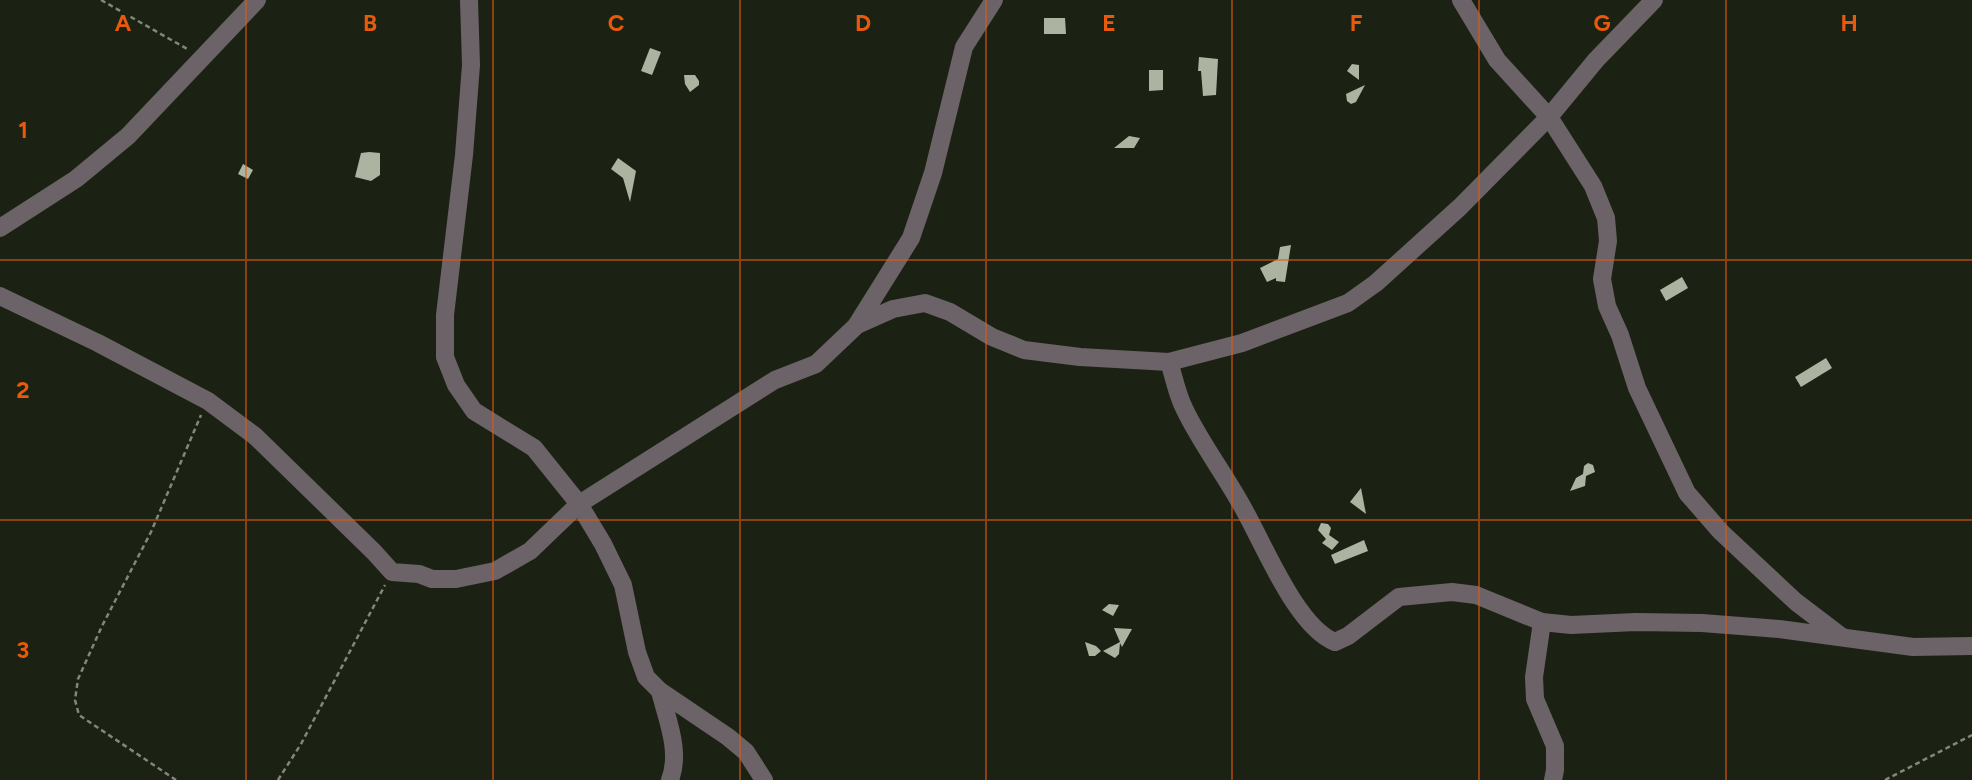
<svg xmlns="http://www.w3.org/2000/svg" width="1972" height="780" font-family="Figtree,sans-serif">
<rect width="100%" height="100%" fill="#1c2213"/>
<g fill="#acb4a1">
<polygon points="1044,18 1065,18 1066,34 1044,34"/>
<polygon points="650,48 661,52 652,75 641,71"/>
<polygon points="1199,57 1218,59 1216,95 1203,96 1201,71 1198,71"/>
<polygon points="1352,64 1359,65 1359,80 1347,71"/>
<polygon points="1149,70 1163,70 1163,90 1149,91"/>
<polygon points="684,75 695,75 699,81 699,85 690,92 685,84"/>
<polygon points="1365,85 1356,102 1351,104 1347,101 1346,94"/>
<polygon points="1129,136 1140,138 1134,148 1114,148"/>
<polygon points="369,152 380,153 380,175 371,181 355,177 361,153"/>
<polygon points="618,158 636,171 630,202 623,178 611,169"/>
<polygon points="243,164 253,170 248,179 238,174"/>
<polygon points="1291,245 1285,282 1276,281 1276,278 1267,282 1260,268 1278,259 1280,247"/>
<polygon points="1682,277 1688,288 1666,301 1660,290"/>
<polygon points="1826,358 1832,368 1801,387 1795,377"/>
<polygon points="1588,463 1593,465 1595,472 1586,476 1585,486 1570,491 1576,478 1583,474 1584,466"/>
<polygon points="1361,488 1366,514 1350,502"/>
<polygon points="1321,523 1328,524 1331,528 1329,535 1339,542 1332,550 1322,543 1326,539 1318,530"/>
<polygon points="1364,540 1368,551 1335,564 1331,555"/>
<polygon points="1109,604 1119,605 1113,616 1102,610"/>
<polygon points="1114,628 1132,629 1122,647 1120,643 1119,654 1115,658 1103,651 1120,642"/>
<polygon points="1085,642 1096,646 1101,651 1095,656 1089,656"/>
</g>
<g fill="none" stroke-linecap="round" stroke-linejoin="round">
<g stroke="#82877a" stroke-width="2.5" stroke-dasharray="5 3.5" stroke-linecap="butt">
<polyline points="101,0 189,50"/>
<polyline points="176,780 79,715 75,700 78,679 102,626 151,532 201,415"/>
<polyline points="278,780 301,744 385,585"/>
<polyline points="1885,780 1972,735"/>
</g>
<g stroke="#6b6367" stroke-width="18">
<polyline points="469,0 471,65 464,155 445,315 445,357 456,385 474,411 534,448 579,504 603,544 623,585 637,652 646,677 660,691 728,737 746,752 764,780"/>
<polyline points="1461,0 1497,60 1549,117 1593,186 1606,218 1608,241 1602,279 1607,306 1620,335 1637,388 1687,493 1721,532 1796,602 1842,637"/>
<polyline points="0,228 76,179 128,136 257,0"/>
<polyline points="0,296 98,343 208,401 255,436 374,552 392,572 419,574 432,579 456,579 495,571 530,551 579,504 775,380 816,364 856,326 911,238 933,173 964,47 994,0"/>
<polyline points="857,325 893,309 925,303 950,312 992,337 1024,350 1080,357 1169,362 1242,343 1348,303 1376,283 1460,207 1549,117 1596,60 1654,0"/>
<path d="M1169 362C1174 377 1177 394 1184 408 1200 442 1224 473 1242 506 1263 542 1296 627 1335 642L1348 636 1399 597 1452 592 1476 595 1542 622 1571 625 1636 622 1702 623 1779 629 1913 647 1972 646"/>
<polyline points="1542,622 1534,677 1535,699 1555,746 1555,770 1553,780"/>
<path d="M660 691C667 720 681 751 670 780"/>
</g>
</g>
<path fill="none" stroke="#e8590c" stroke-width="2" stroke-opacity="0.55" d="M246 0V780M493 0V780M740 0V780M986 0V780M1232 0V780M1479 0V780M1726 0V780M0 260H1972M0 520H1972"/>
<g font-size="23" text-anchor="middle" font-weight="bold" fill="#e8590c" stroke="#1c2213" stroke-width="7" stroke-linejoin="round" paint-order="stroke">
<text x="123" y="31">A</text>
<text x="370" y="31">B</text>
<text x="616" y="31">C</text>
<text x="863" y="31">D</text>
<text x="1109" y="31">E</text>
<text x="1356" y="31">F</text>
<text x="1602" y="31">G</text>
<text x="1849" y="31">H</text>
<text x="23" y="138">1</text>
<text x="23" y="398">2</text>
<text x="23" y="658">3</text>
</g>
</svg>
